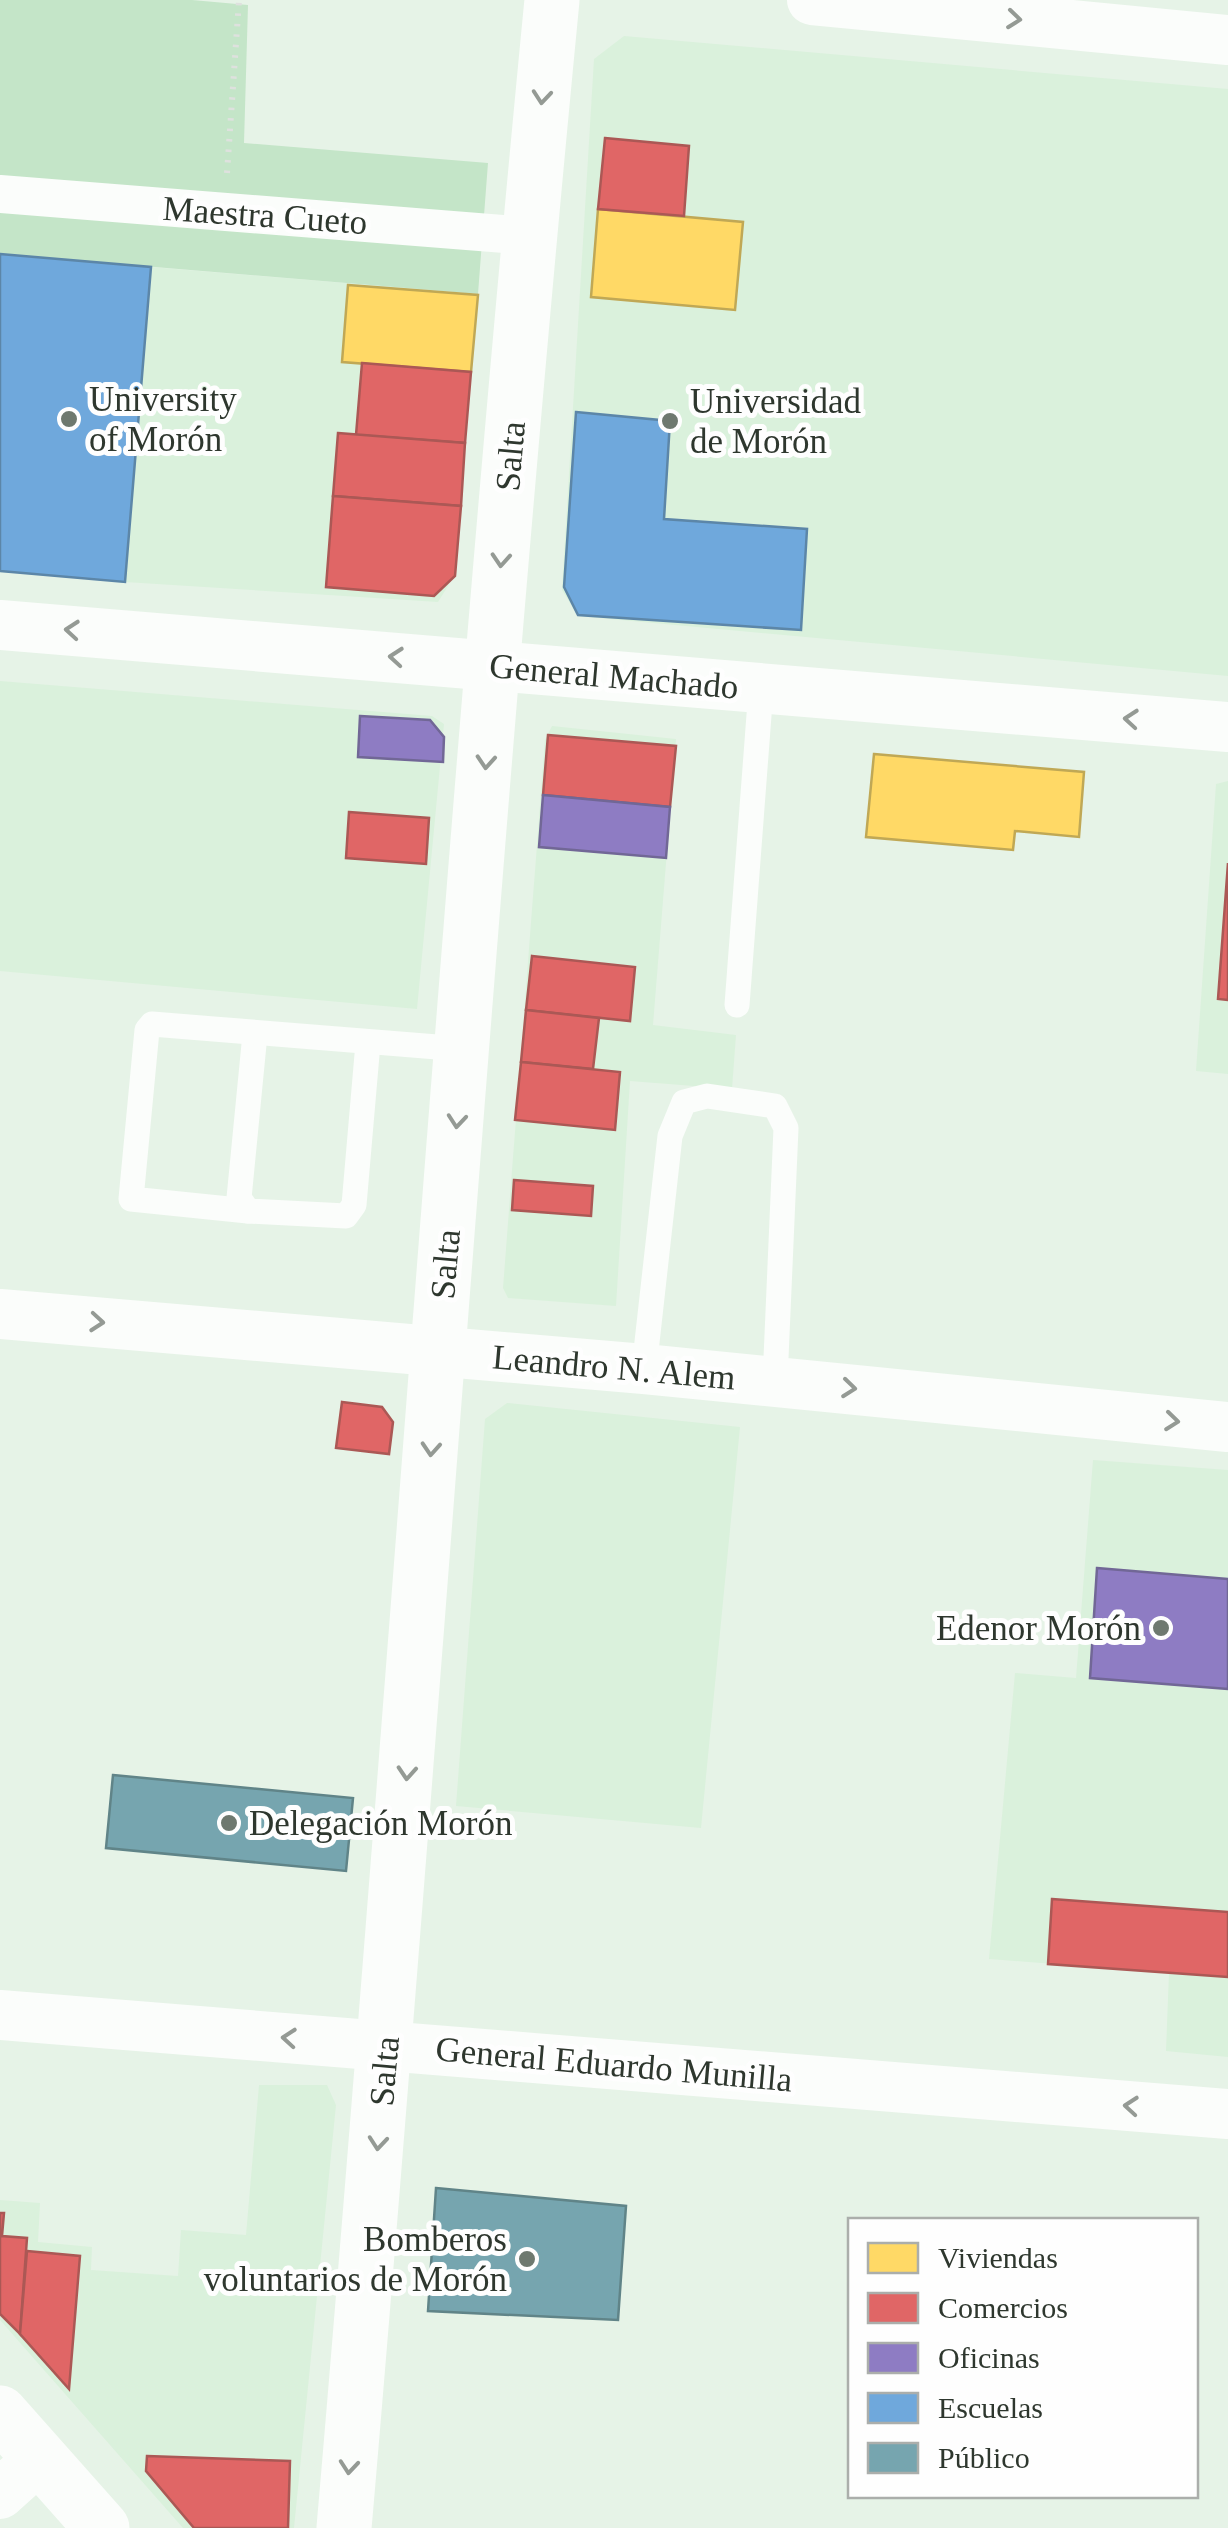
<svg xmlns="http://www.w3.org/2000/svg" width="1228" height="2528" font-family="Georgia,serif">
<rect width="100%" height="100%" fill="#e6f3e7"/>
<g fill="#daf1dc">
<polygon points="624,36 1228,89 1228,676 578,616 562,590 594,59"/>
<polygon points="151,267 478,294 453,578 438,602 125,582"/>
<polygon points="0,681 432,716 444,724 417,1009 0,971"/>
<polygon points="552,726 676,739 653,1025 736,1035 732,1089 630,1081 616,1306 508,1298 503,1288 545,740"/>
<polygon points="1228,781 1228,1074 1196,1071 1216,784"/>
<polygon points="507,1403 740,1427 701,1828 456,1806 485,1419"/>
<polygon points="1093,1460 1228,1470 1228,2057 1166,2051 1169,1973 989,1959 1015,1673 1076,1678"/>
<polygon points="259,2085 327,2085 336,2105 294,2528 183,2528 0,2320 0,2200 40,2203 38,2242 92,2247 91,2270 178,2276 181,2230 246,2235"/>
</g>
<polygon fill="#c4e5c8" points="0,0 192,0 248,5 244,143 488,163 478,294 0,254"/>
<g fill="#ffd966" stroke="#c0a855" stroke-width="2.5">
<polygon points="598,209 743,222 735,310 591,297"/>
<polygon points="348,285 478,295 471,372 342,362"/>
<polygon points="874,754 1084,772 1079,837 1015,831 1013,850 866,837"/>
</g>
<g fill="#e06666" stroke="#ab5855" stroke-width="2.5">
<polygon points="605,138 689,146 684,216 598,209"/>
<polygon points="362,363 471,372 465,443 356,435"/>
<polygon points="338,433 465,443 461,506 333,496"/>
<polygon points="333,496 461,506 455,576 434,596 326,587"/>
<polygon points="548,735 676,746 670,807 543,795"/>
<polygon points="349,812 429,818 426,864 346,858"/>
<polygon points="1228,863 1228,1000 1218,999"/>
<polygon points="532,956 635,967 630,1021 526,1010"/>
<polygon points="526,1010 599,1018 593,1069 521,1062"/>
<polygon points="521,1062 620,1072 615,1130 515,1120"/>
<polygon points="514,1180 593,1186 591,1216 512,1210"/>
<polygon points="342,1402 382,1407 393,1422 389,1454 336,1448"/>
<polygon points="1052,1899 1228,1912 1228,1977 1048,1964"/>
<polygon points="0,2213 4,2213 2,2236 27,2238 20,2334 0,2314"/>
<polygon points="27,2251 80,2256 69,2389 20,2334"/>
<polygon points="147,2456 290,2461 288,2528 194,2528 146,2471"/>
</g>
<g fill="#8e7cc3" stroke="#716796" stroke-width="2.5">
<polygon points="360,716 430,720 444,737 443,762 358,757"/>
<polygon points="543,795 670,807 666,858 539,847"/>
<polygon points="1097,1568 1228,1579 1228,1689 1090,1678"/>
</g>
<g fill="#6fa8dc" stroke="#5c86a8" stroke-width="2.5">
<polygon points="0,254 151,267 125,582 0,571"/>
<polygon points="576,412 670,421 664,519 807,529 801,630 578,615 564,587"/>
</g>
<g fill="#76a5af" stroke="#608488" stroke-width="2.5">
<polygon points="113,1775 353,1798 346,1871 106,1848"/>
<polygon points="436,2188 626,2206 618,2320 428,2311"/>
</g>
<g fill="none" stroke-linecap="round" stroke-linejoin="round">
<polyline stroke="#dee1de" stroke-width="6" stroke-dasharray="2.5 8" stroke-linecap="butt" points="227,173 239,0"/>
<g stroke="#fbfdfb" stroke-width="25">
<polyline points="737,1005 761,689"/>
<polyline points="255,1034 239,1198 248,1211 346,1216 354,1205 368,1043"/>
<polyline points="248,1211 131,1199 147,1030 152,1024 462,1049"/>
<polyline points="644,1369 670,1136 684,1102 707,1096 775,1106 786,1128 775,1381"/>
</g>
<polyline stroke="#fbfdfb" stroke-width="38" points="0,194 529,236"/>
<g stroke="#fbfdfb" stroke-width="50">
<polyline points="812,0 1228,40"/>
<polyline points="0,625 1228,727"/>
<polyline points="0,1314 644,1369 1228,1427"/>
<polyline points="0,2015 1228,2114"/>
<polyline points="0,2494 40,2458"/>
</g>
<g stroke="#fbfdfb" stroke-width="55">
<polyline points="0,2413 102,2528"/>
<path d="M344 2528C417 1686 470 842 552 0"/>
</g>
</g>
<defs><path id="oneway-chevron" d="M-2-3.5L2.5 0L-2 3.5" fill="none" stroke-width="1.6" stroke-linecap="round" stroke-linejoin="round" transform="scale(2.5)"/></defs>
<g stroke="#949a94">
<use href="#oneway-chevron" transform="translate(1014 19) rotate(6)"/>
<use href="#oneway-chevron" transform="translate(542 97) rotate(95)"/>
<use href="#oneway-chevron" transform="translate(501 560) rotate(94)"/>
<use href="#oneway-chevron" transform="translate(72 630) rotate(-175)"/>
<use href="#oneway-chevron" transform="translate(396 657) rotate(-175)"/>
<use href="#oneway-chevron" transform="translate(1131 719) rotate(-175)"/>
<use href="#oneway-chevron" transform="translate(486 762) rotate(94)"/>
<use href="#oneway-chevron" transform="translate(457 1121) rotate(95)"/>
<use href="#oneway-chevron" transform="translate(97 1322) rotate(5)"/>
<use href="#oneway-chevron" transform="translate(849 1388) rotate(6)"/>
<use href="#oneway-chevron" transform="translate(1172 1421) rotate(6)"/>
<use href="#oneway-chevron" transform="translate(431 1449) rotate(94)"/>
<use href="#oneway-chevron" transform="translate(407 1773) rotate(94)"/>
<use href="#oneway-chevron" transform="translate(289 2038) rotate(-175)"/>
<use href="#oneway-chevron" transform="translate(1131 2106) rotate(-175)"/>
<use href="#oneway-chevron" transform="translate(378 2143) rotate(95)"/>
<use href="#oneway-chevron" transform="translate(349 2467) rotate(95)"/>
</g>
<g fill="#6e796f" stroke="#fefefe" stroke-width="4">
<circle cx="69" cy="419" r="10"/>
<circle cx="670" cy="421" r="10"/>
<circle cx="1161" cy="1628" r="10"/>
<circle cx="229" cy="1823" r="10"/>
<circle cx="527" cy="2259" r="10"/>
</g>
<g text-anchor="middle" stroke-width="10" stroke-linejoin="round" paint-order="stroke">
<g font-size="35" fill="#2e372e" stroke="#fefefe">
<text transform="translate(265 215) rotate(4)" y="12">Maestra Cueto</text>
<text transform="translate(510 456) rotate(-85)" y="12">Salta</text>
<text transform="translate(614 676) rotate(5)" y="12">General Machado</text>
<text transform="translate(445 1264) rotate(-85)" y="12">Salta</text>
<text transform="translate(614 1367) rotate(5)" y="12">Leandro N. Alem</text>
<text transform="translate(614 2064) rotate(5)" y="12">General Eduardo Munilla</text>
<text transform="translate(384 2071) rotate(-85)" y="12">Salta</text>
</g>
<g font-size="35" fill="#2e372e" stroke="#fefefe" text-anchor="start">
<text x="89" y="411">University<tspan x="89" dy="40">of Morón</tspan></text>
<text x="690" y="413">Universidad<tspan x="690" dy="40">de Morón</tspan></text>
<text x="1141" y="1640" text-anchor="end">Edenor Morón</text>
<text x="249" y="1835">Delegación Morón</text>
<text x="507" y="2251" text-anchor="end">Bomberos<tspan x="507" dy="40">voluntarios de Morón</tspan></text>
</g>
</g>
<rect x="848" y="2218" width="350" height="280" fill="#fefefe" stroke="#abaeab" stroke-width="2.5"/>
<rect x="868" y="2243" width="50" height="30" fill="#ffd966" stroke="#abaeab" stroke-width="2.5"/>
<text x="938" y="2268" font-size="30" fill="#2e372e">Viviendas</text>
<rect x="868" y="2293" width="50" height="30" fill="#e06666" stroke="#abaeab" stroke-width="2.5"/>
<text x="938" y="2318" font-size="30" fill="#2e372e">Comercios</text>
<rect x="868" y="2343" width="50" height="30" fill="#8e7cc3" stroke="#abaeab" stroke-width="2.5"/>
<text x="938" y="2368" font-size="30" fill="#2e372e">Oficinas</text>
<rect x="868" y="2393" width="50" height="30" fill="#6fa8dc" stroke="#abaeab" stroke-width="2.5"/>
<text x="938" y="2418" font-size="30" fill="#2e372e">Escuelas</text>
<rect x="868" y="2443" width="50" height="30" fill="#76a5af" stroke="#abaeab" stroke-width="2.5"/>
<text x="938" y="2468" font-size="30" fill="#2e372e">Público</text>
</svg>
